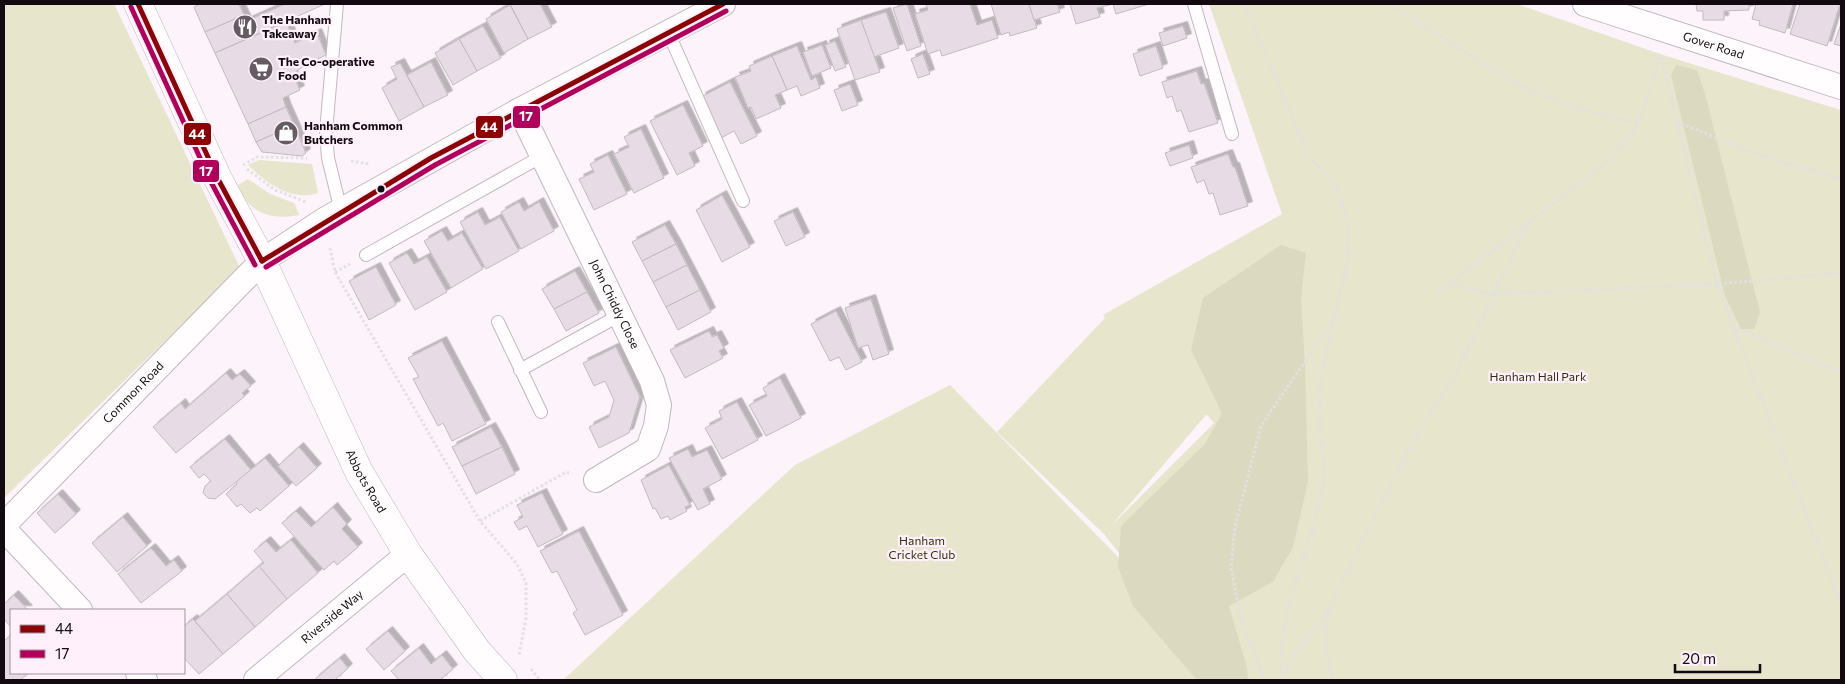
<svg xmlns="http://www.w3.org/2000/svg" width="1845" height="684" font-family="Commissioner,sans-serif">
<defs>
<filter id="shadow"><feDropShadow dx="4.5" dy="-4.5" stdDeviation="0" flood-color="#0004"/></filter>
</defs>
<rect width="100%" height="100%" fill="#fcf4fa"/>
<g fill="#e7e5cc" fill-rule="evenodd">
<polygon points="4,4 114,4 240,268 4,498"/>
<path d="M1209 4H1517L1660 54 1841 110V680H1219L1104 534 997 432 1105 318 1103 315 1282 214ZM1207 415 1214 423 1111 526 1206 415Z"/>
<path d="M259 160 312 164 318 193C292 202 266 183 248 165Z"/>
<path d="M248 179 270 194 294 203 299 215C268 221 252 212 235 187Z"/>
<polygon points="950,385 1121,560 1211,680 563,680 795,465"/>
</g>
<g fill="#dbd9c0">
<polygon points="1676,65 1697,70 1705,94 1760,312 1754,329 1741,329 1725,296 1671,75"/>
<polygon points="1281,245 1306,253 1301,298 1305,365 1308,482 1293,547 1273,582 1229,606 1247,668 1248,680 1197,680 1133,606 1118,567 1121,526 1205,444 1222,413 1191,350 1203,298"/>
</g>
<g fill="#e7dce5" stroke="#c2bac0" filter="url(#shadow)">
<polygon points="200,4 239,4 244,15 205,32 194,7"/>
<polygon points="285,4 325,4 215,53 205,32 244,15 247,21"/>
<polygon points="510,4 540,4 552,27 528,39"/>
<polygon points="907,4 921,46 907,51 893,8"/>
<polygon points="926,4 970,4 977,25 992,20 998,38 942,56 940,50 928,54 915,14 928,10"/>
<polygon points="991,4 1029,4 1037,28 1010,36 1009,32 1001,35"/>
<polygon points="1029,4 1057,4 1060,12 1034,20"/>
<polygon points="1070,4 1113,4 1097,8 1100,17 1076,24"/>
<polygon points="1113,4 1149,4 1116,14"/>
<polygon points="1696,4 1749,4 1749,10 1724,11 1724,20 1703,20 1703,11 1697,11"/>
<polygon points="1756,4 1793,4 1785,33 1759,25 1760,21 1752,19"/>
<polygon points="1800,4 1840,4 1827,46 1790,34"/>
<polygon points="510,5 528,39 504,53 486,19"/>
<polygon points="886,12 899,48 874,57 861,20"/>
<polygon points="861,20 880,72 855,80 837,29"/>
<polygon points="286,22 295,43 317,33 326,55 305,65 293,74 300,90 283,98 286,107 248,124 215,53"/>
<polygon points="1841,24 1841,46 1834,44"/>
<polygon points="483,26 501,58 477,71 459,39"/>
<polygon points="1183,26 1187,38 1163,46 1159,33"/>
<polygon points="459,39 477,71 453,85 435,53"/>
<polygon points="835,41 846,67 835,71 825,45"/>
<polygon points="822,45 831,68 812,76 803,52"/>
<polygon points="797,46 811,80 816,77 820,88 801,96 797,86 787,90 772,56"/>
<polygon points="1156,46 1163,68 1140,76 1133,54"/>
<polygon points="923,54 930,74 918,78 911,59"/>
<polygon points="772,56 787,90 775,95 781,108 756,119 751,107 748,108 735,77 751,71 749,66"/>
<polygon points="431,62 448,95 424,107 407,75"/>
<polygon points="400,63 424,107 399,121 382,88 397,79 391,67"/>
<polygon points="1197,71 1201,84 1204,83 1218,123 1189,132 1181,110 1177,112 1172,96 1167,98 1162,82"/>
<polygon points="730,82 757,136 741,144 734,131 721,138 701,97"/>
<polygon points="850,84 858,105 842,111 834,90"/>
<polygon points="683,105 703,146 689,153 695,166 677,175 650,121"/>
<polygon points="286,107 294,125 256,142 248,124"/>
<polygon points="294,125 306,153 302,156 262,152 256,142"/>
<polygon points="641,129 664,178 634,193 614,154 629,147 624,137"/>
<polygon points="1189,145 1193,158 1170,166 1165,153"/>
<polygon points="1228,154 1233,167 1235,167 1248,206 1220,215 1213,193 1209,194 1204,180 1197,183 1191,167"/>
<polygon points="608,155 627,194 594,210 579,179 594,172 590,164"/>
<polygon points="722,195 750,247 722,262 696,210"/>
<polygon points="519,202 524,211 539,202 554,231 521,249 501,212"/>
<polygon points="478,212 485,225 500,217 519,251 486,269 460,222"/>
<polygon points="793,212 805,237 786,246 774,221"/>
<polygon points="665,225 676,244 642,261 632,242"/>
<polygon points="442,231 448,241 462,233 483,269 451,288 424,241"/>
<polygon points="676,244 687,265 653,282 642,261"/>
<polygon points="407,253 414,264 427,257 447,292 415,310 389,263"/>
<polygon points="687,265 700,290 666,307 653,282"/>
<polygon points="376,267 396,305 369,320 349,281"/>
<polygon points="575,271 587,292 554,309 542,289"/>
<polygon points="700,290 711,312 678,330 666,307"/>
<polygon points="587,292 599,313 566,331 554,309"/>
<polygon points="871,299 889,354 873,360 868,345 858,348 845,308"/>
<polygon points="836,311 862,362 846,370 839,357 830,361 811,324"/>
<polygon points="709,331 712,337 717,335 724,348 719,351 723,358 685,378 670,350"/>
<polygon points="442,341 486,424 452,441 443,423 438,426 413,379 419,377 408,358"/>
<polygon points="616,347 640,397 629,433 599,448 589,427 609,417 614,400 605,381 594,386 583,363"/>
<polygon points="226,373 232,380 240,374 251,386 242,393 245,396 176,453 153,427 181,403 185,409"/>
<polygon points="780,378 801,418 766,436 749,405 767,396 763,388"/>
<polygon points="737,402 758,440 722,459 705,428 722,419 719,411"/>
<polygon points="491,427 502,447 462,466 452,447"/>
<polygon points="225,439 251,470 215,499 208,498 203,493 205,486 211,481 204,474 199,478 190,467"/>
<polygon points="299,447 317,468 296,486 278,466"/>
<polygon points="502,447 515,474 476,494 462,466"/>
<polygon points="688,449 692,457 707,450 722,479 703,489 710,504 698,510 669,458"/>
<polygon points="265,458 289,486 260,511 257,508 250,513 241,504 237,507 226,494 237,484 236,482"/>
<polygon points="669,465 690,505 685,507 687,511 670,520 668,516 661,519 655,508 653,509 641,480"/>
<polygon points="542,493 563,534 538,547 527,526 519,530 514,522 523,517 517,505"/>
<polygon points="58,494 76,514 55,533 37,513"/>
<polygon points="333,507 347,524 342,529 358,547 337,565 334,561 324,570 282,523 296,511 311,527"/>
<polygon points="123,517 147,546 117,572 92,543"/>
<polygon points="579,531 623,615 585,635 573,613 577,610 557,571 552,573 540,551"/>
<polygon points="291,540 318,573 287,599 259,566 264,563 254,551 266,541 276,552"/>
<polygon points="151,548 166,566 174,560 182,571 141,603 118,574"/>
<polygon points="259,566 287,599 255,627 227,594"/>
<polygon points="227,594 255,627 223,654 195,621"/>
<polygon points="14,595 28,610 11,610 11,627 4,619 4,604"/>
<polygon points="193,619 223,654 199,674 184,658 184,626"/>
<polygon points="388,631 405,651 384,670 366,649"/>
<polygon points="11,635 11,673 29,673 20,680 4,680 4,641"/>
<polygon points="419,648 431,664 442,655 453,669 442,678 442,680 399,680 391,671"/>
<polygon points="340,658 348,668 336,679 337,680 314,680"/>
</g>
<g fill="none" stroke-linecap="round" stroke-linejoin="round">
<defs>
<g id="service">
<polyline points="337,4 326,132 328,158 341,211"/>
<polyline points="1194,4 1232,134"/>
<polyline points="668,32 743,201"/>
<polyline points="366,255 544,155"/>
<polyline points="498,322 541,412"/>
<polyline points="520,370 620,315"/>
</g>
<g id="minor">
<path id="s1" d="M1585 4 1841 87"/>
<path id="s2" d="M520 110 652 381 659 405 656 426 648 449 596 480"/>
<path id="s3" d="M4 525 262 261 324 220 520 110 723 4"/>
<polyline points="4,529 80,610"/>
<polyline points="138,673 145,680"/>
<path id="s4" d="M256 680 408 554"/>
</g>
<g id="tertiary">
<path id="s5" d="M138 4 218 179 262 261 359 472 408 554 477 651 503 680"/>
</g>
</defs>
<use href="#service" stroke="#c0b8be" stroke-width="14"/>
<use href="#minor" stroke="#c0b8be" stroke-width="26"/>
<use href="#tertiary" stroke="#c0b8be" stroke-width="29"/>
<g stroke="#e2e0e2" stroke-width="3" stroke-dasharray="2.5 2.5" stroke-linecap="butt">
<polyline points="1244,4 1310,158 1336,187 1349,225 1347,263 1320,380 1320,432 1325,479 1315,522 1289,602 1281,649 1282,680"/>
<polyline points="1389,4 1518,85 1576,108 1638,123"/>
<polyline points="4,11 8,4"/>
<polyline points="1661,57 1717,284 1841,604"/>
<polyline points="1677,122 1759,155 1841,179"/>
<polyline points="351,161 369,164"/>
<polyline points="243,165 257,157 307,158"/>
<polyline points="247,169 275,190 306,202"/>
<polyline points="330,248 335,272 480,521 517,564 526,583 526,618 519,655"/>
<polyline points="335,272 350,264"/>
<polyline points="1451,283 1492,294 1717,284 1841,273"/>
<polyline points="1438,293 1608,161 1636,128 1645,106 1660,54"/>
<polyline points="1733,327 1841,372"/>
<polyline points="480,521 566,472 572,474"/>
<polyline points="531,669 540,680"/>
<polyline points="1265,680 1242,622 1231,569 1235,527 1261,426 1333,320"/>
<polyline points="1284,680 1288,662 1328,609"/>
<path d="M1334 680C1325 655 1323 632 1330 606L1410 446 1454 377 1529 222"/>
</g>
<use href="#service" stroke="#fffdfe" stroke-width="12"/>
<use href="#minor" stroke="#fffdfe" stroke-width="24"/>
<use href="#tertiary" stroke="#fffdfe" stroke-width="28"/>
<defs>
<g id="bus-1">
<polyline points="138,4 218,179 262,261"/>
<polyline points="262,261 431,158 723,4"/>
</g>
<g id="bus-2">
<polyline points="131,7 211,182 255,265"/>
<polyline points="266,267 435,165 726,11"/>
</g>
</defs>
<use href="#bus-1" stroke="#fff0fc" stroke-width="9"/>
<use href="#bus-2" stroke="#fff0fc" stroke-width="9"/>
<use href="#bus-1" stroke="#8b0304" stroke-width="5"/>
<use href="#bus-2" stroke="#b10059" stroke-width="5"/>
</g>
<defs>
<symbol id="restaurant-disc" viewBox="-11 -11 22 22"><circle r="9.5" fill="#645c62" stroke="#fff0fc"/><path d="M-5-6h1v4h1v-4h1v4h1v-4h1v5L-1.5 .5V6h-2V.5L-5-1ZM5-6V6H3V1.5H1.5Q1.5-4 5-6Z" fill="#fff"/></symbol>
<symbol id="supermarket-disc" viewBox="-11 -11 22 22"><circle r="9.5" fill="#645c62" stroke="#fff0fc"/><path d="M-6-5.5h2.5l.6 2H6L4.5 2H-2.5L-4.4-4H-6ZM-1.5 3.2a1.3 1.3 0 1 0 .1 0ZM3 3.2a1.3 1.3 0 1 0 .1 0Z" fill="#fff"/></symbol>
<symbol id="shop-disc" viewBox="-11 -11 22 22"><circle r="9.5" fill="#645c62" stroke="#fff0fc"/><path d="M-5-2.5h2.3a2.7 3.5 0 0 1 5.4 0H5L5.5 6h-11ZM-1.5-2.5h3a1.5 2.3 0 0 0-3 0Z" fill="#fff"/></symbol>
</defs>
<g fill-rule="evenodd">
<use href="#restaurant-disc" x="231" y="13" width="28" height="28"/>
<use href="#supermarket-disc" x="247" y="55" width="28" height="28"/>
<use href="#shop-disc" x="272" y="119" width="28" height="28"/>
</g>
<circle fill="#120a10" stroke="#fff0fc" stroke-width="2" cx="381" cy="189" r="4.5"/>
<g text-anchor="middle" stroke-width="4.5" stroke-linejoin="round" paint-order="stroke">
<g font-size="12" font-weight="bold" fill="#120a10" stroke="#fff0fc" text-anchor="start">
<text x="262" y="24">The Hanham<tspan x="262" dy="14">Takeaway</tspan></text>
<text x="278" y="66">The Co-operative<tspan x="278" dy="14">Food</tspan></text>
<text x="304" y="130">Hanham Common<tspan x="304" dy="14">Butchers</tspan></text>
</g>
<g font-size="12" fill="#120a10" stroke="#fff0fc">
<text dy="4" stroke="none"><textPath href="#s1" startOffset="135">Gover Road</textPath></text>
<text dy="4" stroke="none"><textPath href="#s2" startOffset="216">John Chiddy Close</textPath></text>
<text dy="4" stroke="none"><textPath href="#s3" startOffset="185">Common Road</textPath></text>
<text dy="4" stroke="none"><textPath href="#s5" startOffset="529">Abbots Road</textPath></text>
<text dy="4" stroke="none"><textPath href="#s4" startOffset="99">Riverside Way</textPath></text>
</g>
<g font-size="12" fill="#2f3007" stroke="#fff0fc">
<text x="1538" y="381">Hanham Hall Park</text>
<text x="922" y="545">Hanham<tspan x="922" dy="14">Cricket Club</tspan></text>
</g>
</g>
<g stroke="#fff0fc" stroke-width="2">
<rect x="512" y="105" width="29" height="24" rx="5" fill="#b10059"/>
<rect x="475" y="115" width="29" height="24" rx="5" fill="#8b0304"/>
<rect x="183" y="122" width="29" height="24" rx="5" fill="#8b0304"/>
<rect x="192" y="159" width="28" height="24" rx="5" fill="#b10059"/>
</g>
<g font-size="14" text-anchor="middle" font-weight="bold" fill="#fff">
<text x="526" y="121">17</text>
<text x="489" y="132">44</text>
<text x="197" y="139">44</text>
<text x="206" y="176">17</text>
</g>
<rect width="1845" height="684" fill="none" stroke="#120a10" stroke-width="10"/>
<rect x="10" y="609" width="175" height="65" fill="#fff0fc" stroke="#a0949e"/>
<rect x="20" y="625" width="25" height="8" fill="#8b0304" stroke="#a0949e"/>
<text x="55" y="634" font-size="15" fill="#120a10">44</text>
<rect x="20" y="650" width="25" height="8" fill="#b10059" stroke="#a0949e"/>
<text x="55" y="659" font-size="15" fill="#120a10">17</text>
<path d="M1675 664v8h85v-8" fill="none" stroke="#120a10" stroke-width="2.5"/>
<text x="1682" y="664" font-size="15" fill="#120a10" stroke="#fff0fc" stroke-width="4" paint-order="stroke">20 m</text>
</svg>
